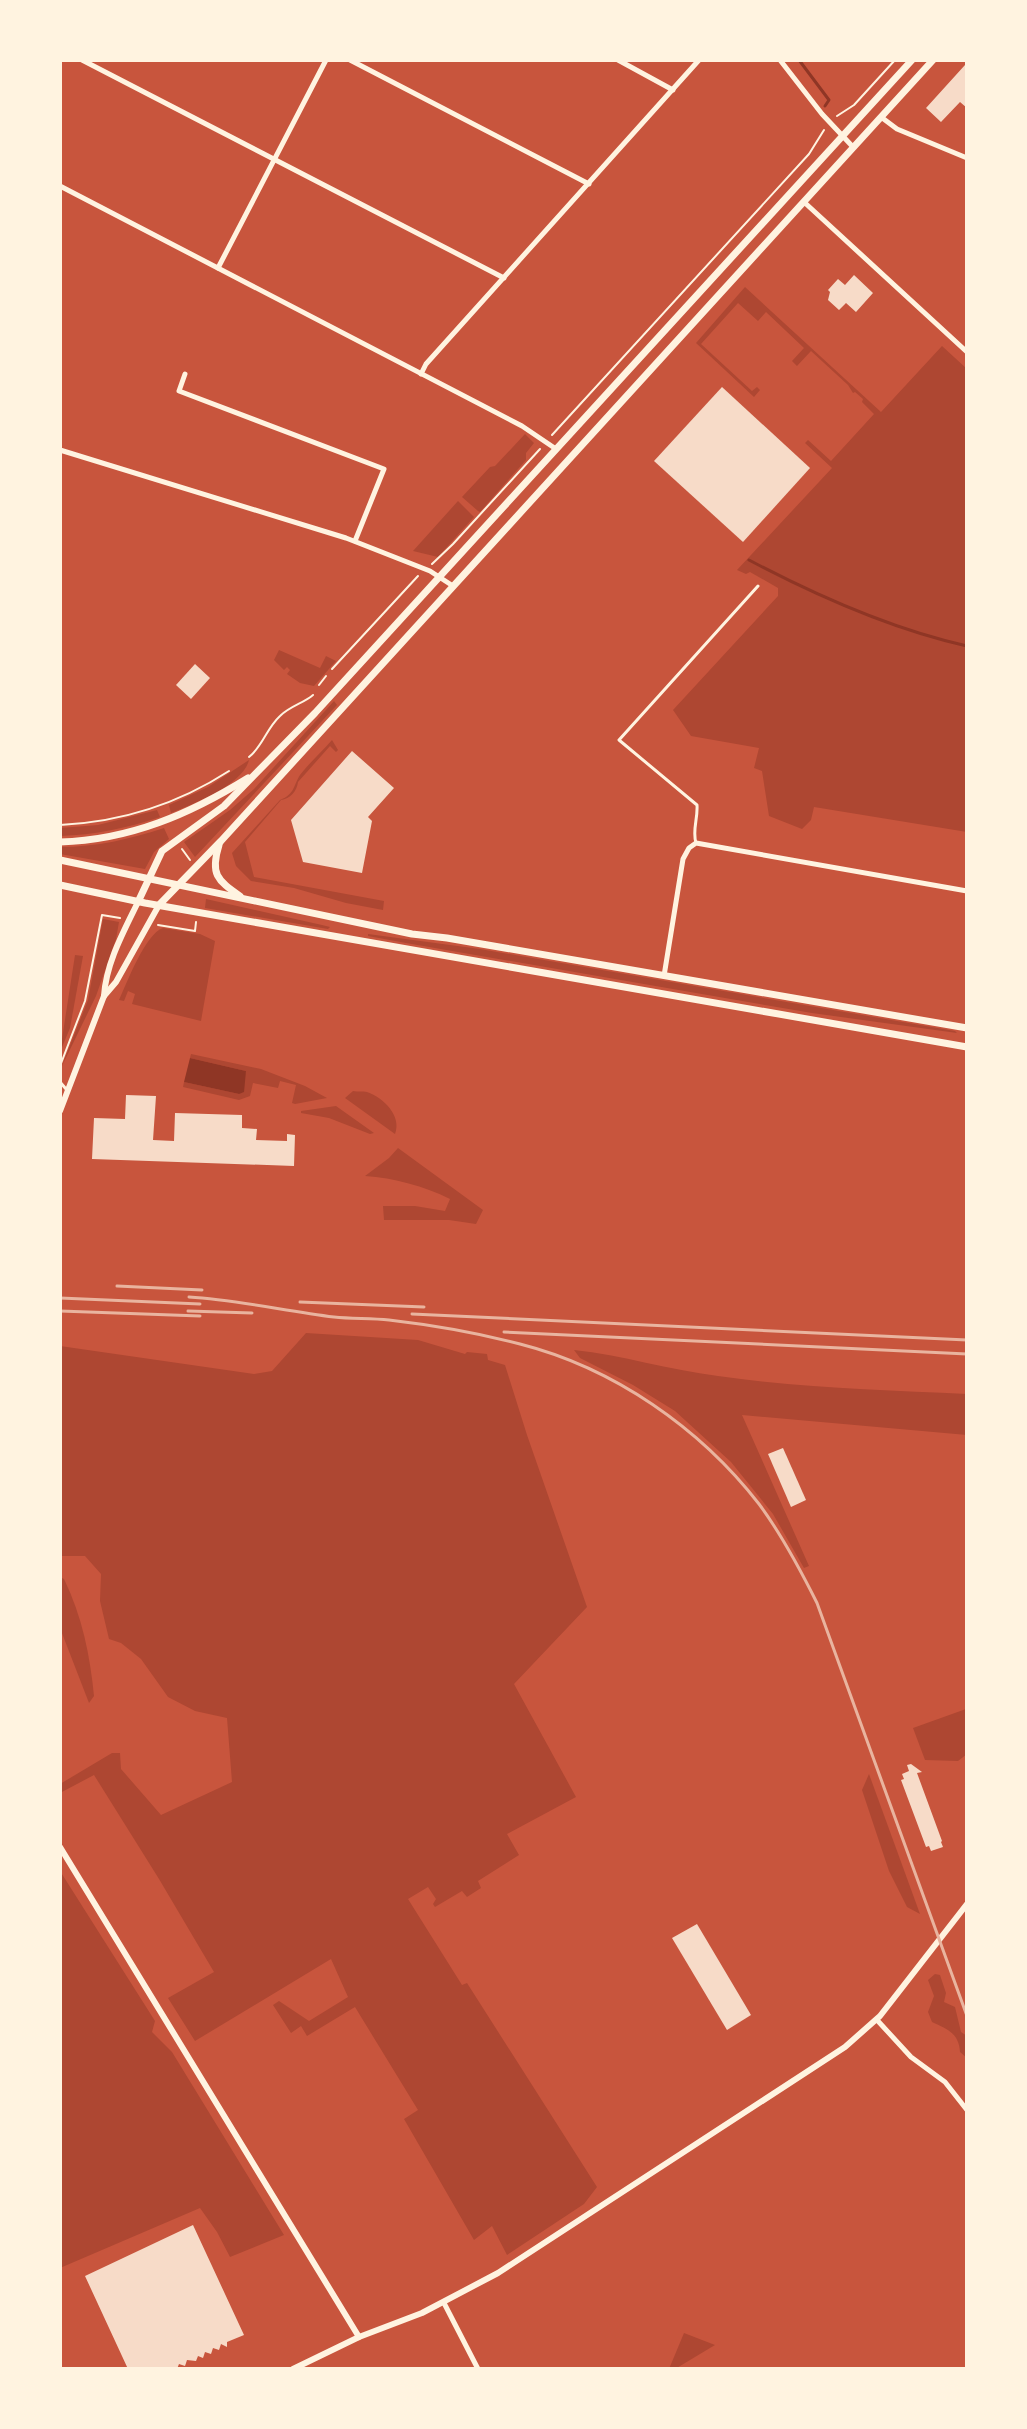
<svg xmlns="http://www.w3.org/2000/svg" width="1027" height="2429" font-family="Montserrat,sans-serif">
<rect width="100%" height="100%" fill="#c8553d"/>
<g fill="#ae4732">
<polygon points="745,287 881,412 942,346 967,369 967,832 814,807 811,820 802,829 769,816 762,771 754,768 759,748 691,736 673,710 778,596 778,588 750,572 746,574 737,570 832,468 805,443 808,440 831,461 874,414 862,402 863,399 855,392 853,393 848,385 811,351 797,366 792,361 804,348 766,312 758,321 738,303 701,344 752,391 757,387 760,390 754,397 696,343"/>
<polygon points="525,434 534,443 526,453 526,460 480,512 478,511 462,497 490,467 495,466"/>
<polygon points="458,501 474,517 438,557 413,551"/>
<polygon points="279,650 320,668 326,656 336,661 314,686 300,683 287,674 290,670 287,667 284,670 274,660"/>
<polygon points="334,701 337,705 195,857 184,842 230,810 254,789"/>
<path d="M332 740 338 750 336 752 330 746 298 782C297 791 290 799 281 800L245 842 254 877 384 901 383 910 346 903 294 888 251 881 236 866 232 853 280 800C295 794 293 786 300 775 309 763 322 752 332 740Z"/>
<path d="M249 760C243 785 193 804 171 813L169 805 208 787Z"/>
<path d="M157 810 160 817C128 828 94 835 60 836V828L98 825Z"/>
<path d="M164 828 169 839 154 852 145 869 60 854V847C96 847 131 839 164 828Z"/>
<polygon points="206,899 322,925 330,927 328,929 205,908"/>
<polygon points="103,919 119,922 116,939 96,996 61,1068 88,1000"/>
<path d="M163 928 200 934 215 941 201 1021 132 1004 135 994 128 991 124 1001 119 1000C127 983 145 934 163 928Z"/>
<polygon points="368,934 480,949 955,1031 957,1033 812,1013 406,943 368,936"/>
<polygon points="75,955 83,956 70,1028 60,1052"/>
<polygon points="191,1054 261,1069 305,1086 327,1098 295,1104 292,1103 296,1085 280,1081 278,1088 253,1083 250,1096 239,1100 183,1087 184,1082 239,1094 246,1071 190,1058"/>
<path d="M353 1091C358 1092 363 1091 367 1092 384 1098 402 1116 395 1134L345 1098Z"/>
<polygon points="336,1106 374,1133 370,1134 329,1118 301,1113 301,1111"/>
<path d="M398 1148 483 1210 476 1224 449 1220H384L383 1206H415L445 1211 450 1199C424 1186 394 1178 365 1176L389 1158Z"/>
<polygon points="306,1333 418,1340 465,1354 467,1352 487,1354 488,1360 505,1365 527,1435 587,1607 514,1684 576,1797 507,1834 519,1855 478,1881 481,1888 467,1897 462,1891 435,1907 433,1904 436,1899 428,1887 408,1899 462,1985 467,1983 597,2187 584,2204 507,2255 492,2226 474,2240 404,2119 418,2110 355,2007 307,2036 301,2026 291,2033 273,2005 279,2001 309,2021 348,1997 331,1959 195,2041 168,1998 214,1972 159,1879 94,1775 60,1793 60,1784 112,1753 120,1753 121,1769 161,1815 232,1782 227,1718 195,1711 168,1697 141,1659 121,1643 109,1639 100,1601 101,1574 85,1556 60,1556 60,1346 254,1374 272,1371"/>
<path d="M574 1350C622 1355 669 1370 718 1376 800 1388 884 1390 967 1394V1435L742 1415 809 1566 804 1568 773 1514 731 1462 675 1411 633 1385 580 1358Z"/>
<path d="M60 1577 64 1579C82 1616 90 1655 94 1696L89 1703 60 1628Z"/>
<polygon points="966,1709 967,1754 958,1761 925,1760 913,1728"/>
<polygon points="869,1774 920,1914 907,1907 889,1871 862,1790"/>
<polygon points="60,1871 155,2021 152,2032 172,2052 284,2235 230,2257 217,2232 200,2208 60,2268"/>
<path d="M935 1974 940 1975 946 1993 944 2002 955 2007 961 2032 967 2036V2058L960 2052C959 2033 947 2029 932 2022L928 2012 934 1996 928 1980Z"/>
<polygon points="684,2333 715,2345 675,2369 669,2369"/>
</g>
<polygon fill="#8f3625" points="190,1058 246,1071 244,1092 239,1094 184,1082"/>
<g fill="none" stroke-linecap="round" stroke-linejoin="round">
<g stroke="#8f3625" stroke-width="3">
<polyline points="799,60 829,100 825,106"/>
<path d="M749 560C817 596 891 629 967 646"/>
</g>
</g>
<g fill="#f7dbc8">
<polygon points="965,65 967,108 960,102 941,122 926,108"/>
<polygon points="854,275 873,293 856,312 846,303 839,310 828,300 830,292 828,290 838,279 845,285"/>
<polygon points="722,387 810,468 743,542 654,461"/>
<polygon points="195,664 210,678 191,699 176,685"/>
<polygon points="352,751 394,788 368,817 372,821 362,873 303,862 291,820"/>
<polygon points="126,1095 156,1096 153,1140 174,1141 175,1113 242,1115 242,1128 257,1129 256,1140 287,1141 287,1134 295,1135 294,1166 92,1159 94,1118 125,1119"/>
<polygon points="783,1448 806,1500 791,1507 768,1454"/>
<polygon points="911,1764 922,1772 917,1773 942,1841 941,1842 943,1847 931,1851 929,1846 926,1847 901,1780 904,1779 902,1774 909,1771 907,1765"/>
<polygon points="697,1924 751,2015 727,2030 672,1938"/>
<polygon points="193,2225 244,2335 227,2342 227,2347 221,2344 219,2350 213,2348 211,2354 205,2352 203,2358 198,2356 196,2361 187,2360 185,2366 179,2364 177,2369 128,2369 85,2276"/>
</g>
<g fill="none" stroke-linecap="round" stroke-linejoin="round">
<g stroke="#fff3e0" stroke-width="2">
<polyline points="837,116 854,105 895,60"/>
<polyline points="552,435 809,154 824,130"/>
<polyline points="432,564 453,544 540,449"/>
<polyline points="332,669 418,576"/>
<polyline points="319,685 326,676"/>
<path d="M249 757C263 746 266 729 280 716 290 706 304 703 313 695"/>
<path d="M60 825C121 822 178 804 229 771"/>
<polyline points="182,849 190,860"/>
<polyline points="158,925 195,931 196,922"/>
<polyline points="60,1066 85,1001 102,915 120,918"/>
</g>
<g stroke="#fff3e0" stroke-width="3">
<path d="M696 843C692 830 698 819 697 805L619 740 758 586"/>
<polyline points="60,1082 66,1089"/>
</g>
<g stroke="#fff3e0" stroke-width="5">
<polyline points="82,60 504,278"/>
<polyline points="350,60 589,184"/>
<polyline points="618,60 673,90"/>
<polyline points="780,60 822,114 853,147"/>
<polyline points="881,117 897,129 967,158"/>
<polyline points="60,186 522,426 556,449"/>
<polyline points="804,202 967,352"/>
<polyline points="218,268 326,60"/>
<polyline points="185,374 179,391 384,469 355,541"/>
<polyline points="421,374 426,364 699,60"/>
<polyline points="60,450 346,538 430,571 453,586"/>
<polyline points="664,976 683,859 689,848 696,843 967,891"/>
<polyline points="877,2020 911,2057 945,2082 967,2110"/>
<polyline points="444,2303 478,2369"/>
</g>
<g stroke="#fff3e0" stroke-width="6">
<path d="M104 996C106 963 124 931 138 902"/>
<polyline points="60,1111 104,996 116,982 159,905"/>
<polyline points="60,1847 359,2337"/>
<polyline points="293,2369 359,2337 422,2313 498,2273 845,2047 880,2016 967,1904"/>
</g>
<g stroke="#fff3e0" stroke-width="7">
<path d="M60 842C130 840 190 814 248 778"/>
<path d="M219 845C210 874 217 880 240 896"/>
<polyline points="60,860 412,934 447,938 967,1028"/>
<polyline points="60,885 145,903 967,1047"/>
<polyline points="138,902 162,851 224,806 315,713 912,60"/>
<polyline points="159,905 221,841 933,60"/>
</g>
<g stroke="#e9b49f" stroke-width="3">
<polyline points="117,1286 202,1290"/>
<path d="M189 1297C238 1300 285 1311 334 1317 352 1319 370 1318 389 1320 432 1325 478 1333 520 1344 614 1368 700 1428 759 1504 782 1535 800 1569 817 1603L967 2016"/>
<polyline points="60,1298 200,1304"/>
<polyline points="300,1302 424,1307"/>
<polyline points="60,1311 200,1316"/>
<polyline points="188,1311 252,1313"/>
<polyline points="412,1314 967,1340"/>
<polyline points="504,1332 967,1354"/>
</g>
</g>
<rect width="1027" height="2429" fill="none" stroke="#fff3e0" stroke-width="124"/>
</svg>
